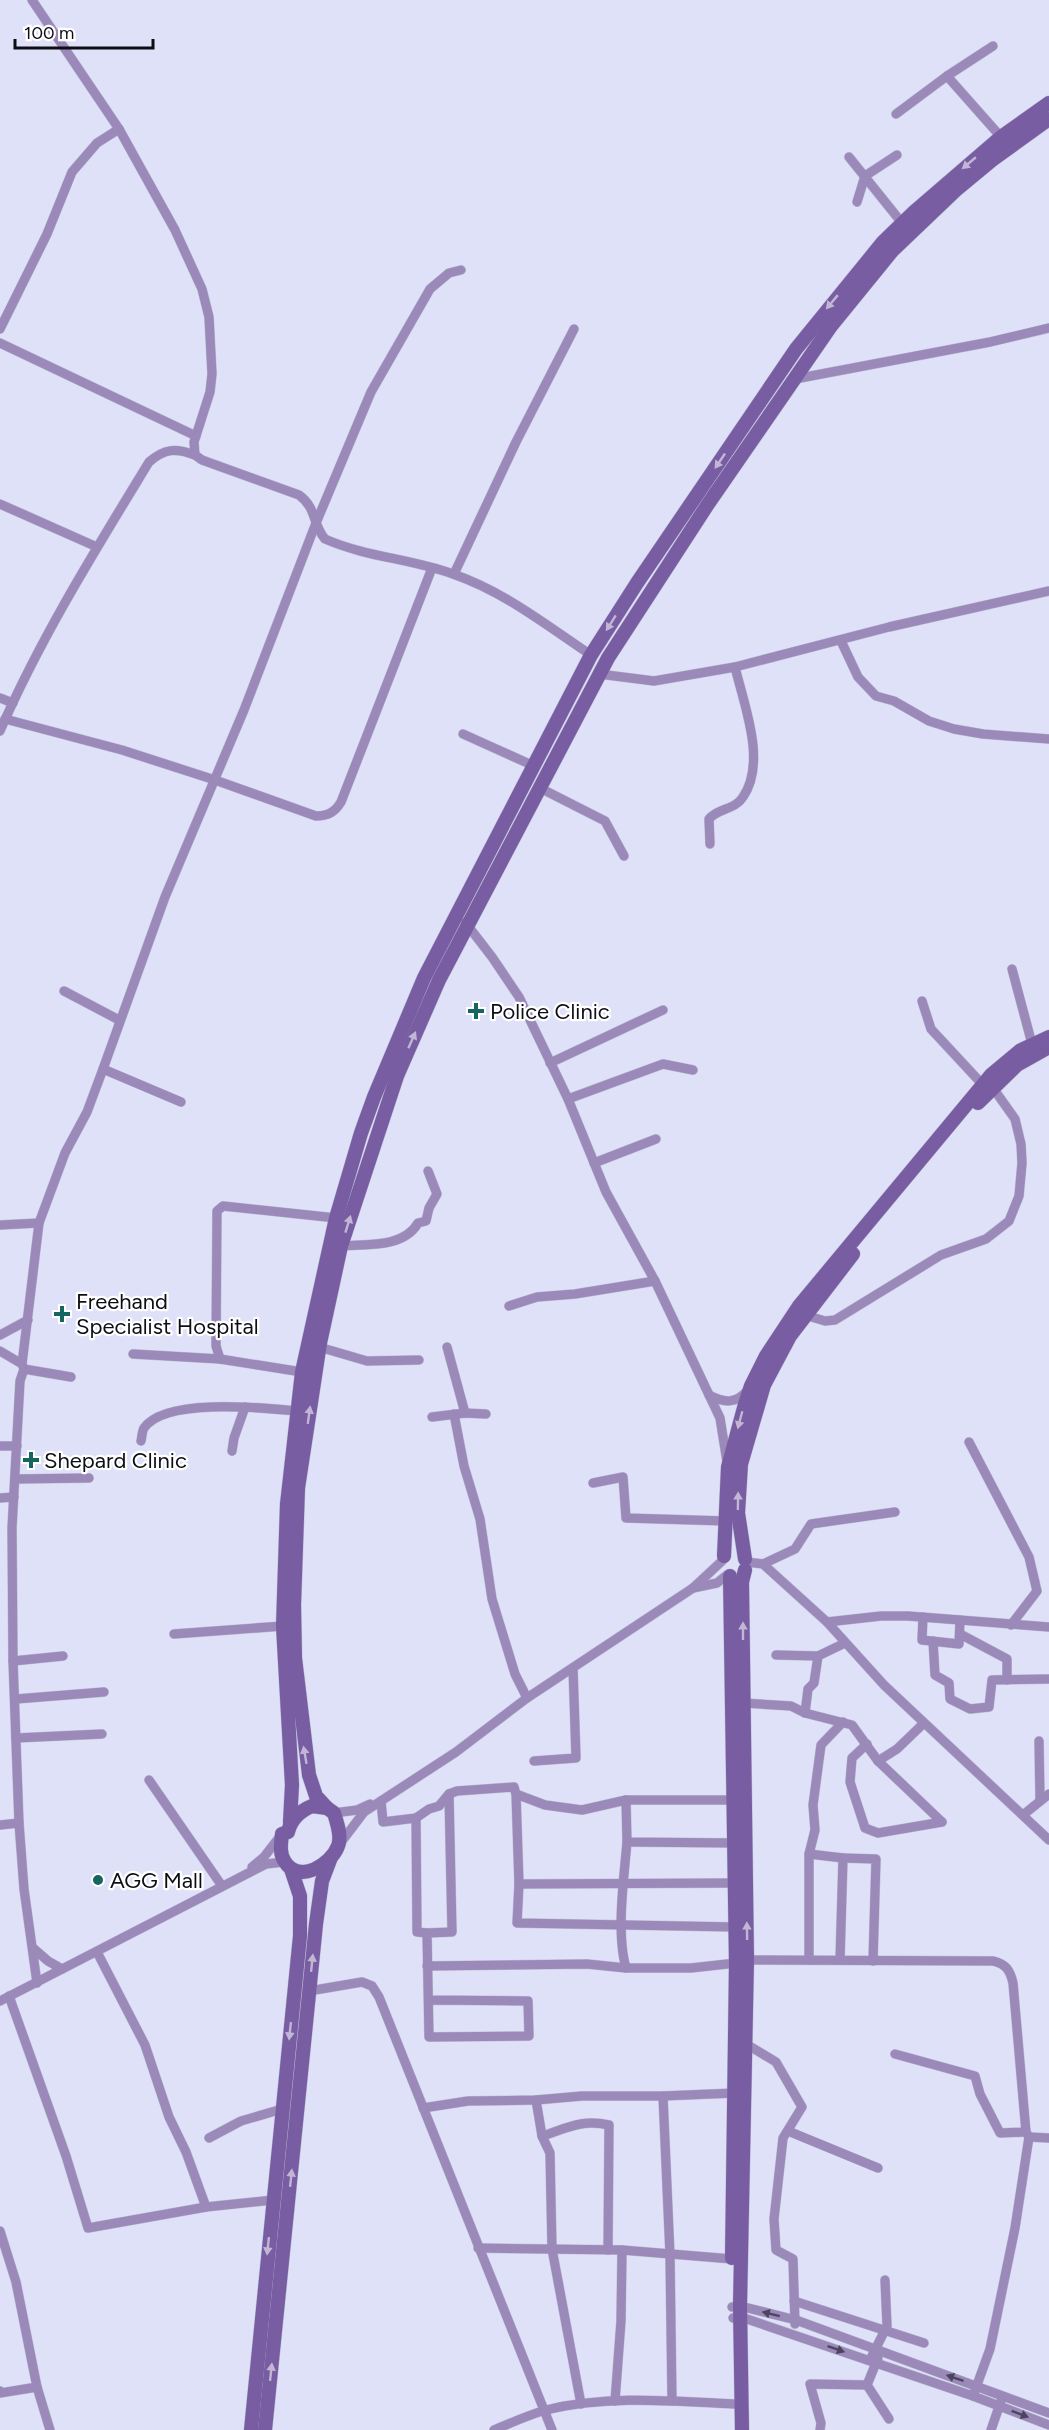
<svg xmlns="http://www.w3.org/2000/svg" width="1049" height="2430" font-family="Figtree,sans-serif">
<rect width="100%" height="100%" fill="#dfe1f8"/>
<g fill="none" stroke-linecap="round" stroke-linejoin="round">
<defs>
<g id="street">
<path d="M32 0 119 129 175 230 202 289 209 317 212 374 210 392 194 442 195 455 202 460 299 495C317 508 312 524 325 539 366 557 412 559 453 574 505 592 546 625 591 655"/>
<polyline points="947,76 1001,137"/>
<polyline points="896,114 947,76 993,46"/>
<polyline points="849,157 902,223"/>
<polyline points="857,202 865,176 897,155"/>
<polyline points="0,329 47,234 72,172 97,143 119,129"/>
<polyline points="0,343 196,436"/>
<polyline points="795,379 990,342 1049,328"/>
<polyline points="0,504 97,547"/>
<polyline points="454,574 516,442 574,329"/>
<polyline points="841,641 858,677 876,696 894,701 929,721 954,729 983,734 1049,739"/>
<polyline points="599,674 654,681 735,667 889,627 1049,591"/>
<polyline points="0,698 13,703"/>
<path d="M5 719 122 750 215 780 316 816C328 816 335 812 341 802L432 568"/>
<path d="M0 731C41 637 96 549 149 462 165 448 177 448 195 455"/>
<polyline points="463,734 534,766"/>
<polyline points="540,788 605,821 624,856"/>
<path d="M710 844 709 819C718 808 735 810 743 797 767 762 744 705 735 667"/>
<polyline points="465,922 492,957 519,997 568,1099 606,1192 655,1281 720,1418 727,1462"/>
<polyline points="1012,969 1032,1044"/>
<polyline points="64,991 119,1020"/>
<polyline points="922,1001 931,1029 983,1085"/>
<polyline points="550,1063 663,1010"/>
<polyline points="103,1069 181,1102"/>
<polyline points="568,1099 663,1064 693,1070"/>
<polyline points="594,1163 656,1139"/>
<polyline points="0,1225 39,1223"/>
<path d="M341 1246C366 1244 404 1248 418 1223L426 1221 429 1208 437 1194 428 1171"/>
<polyline points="509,1306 537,1297 575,1294 655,1281"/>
<polyline points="805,1315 825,1321 835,1320 941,1255 986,1239 1009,1221 1019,1196 1022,1163 1021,1144 1015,1119 993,1088"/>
<polyline points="0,1335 28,1320"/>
<polyline points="319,1347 367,1361 419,1360"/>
<polyline points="447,1347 465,1413"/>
<polyline points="0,1351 22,1364"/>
<polyline points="133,1354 220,1359 302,1372"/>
<polyline points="220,1359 216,1346 217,1211 223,1206 336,1218"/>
<polyline points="24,1369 71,1377"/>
<path d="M709 1395C724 1403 736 1404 747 1391"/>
<polyline points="454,1414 464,1466 480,1519 492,1599 515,1674 527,1698"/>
<polyline points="432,1417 465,1413 486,1414"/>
<path d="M141 1441C142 1437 142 1431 144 1428 165 1397 264 1408 297 1411"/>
<polyline points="969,1442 1029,1557 1037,1591 1011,1625"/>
<polyline points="0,1446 17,1446"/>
<polyline points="232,1451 234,1438 245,1407"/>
<polyline points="15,1479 89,1478"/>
<polyline points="593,1483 623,1477 626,1518 726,1521"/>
<polyline points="0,1498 14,1497"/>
<polyline points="747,1562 763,1564 827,1622 884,1685 1049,1840"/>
<polyline points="763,1564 795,1549 811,1524 895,1512"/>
<polyline points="693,1588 717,1583 727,1575"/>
<polyline points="923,1617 922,1640 959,1644 960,1620"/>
<polyline points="827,1622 881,1616 908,1616 1049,1627"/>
<polyline points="174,1634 283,1626"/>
<polyline points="960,1634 1007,1659 1007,1680"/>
<polyline points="933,1641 935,1675 949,1683 950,1699 970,1709 989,1707 992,1680 1049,1679"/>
<polyline points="776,1655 818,1656"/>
<polyline points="13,1661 63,1656"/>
<polyline points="16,1699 104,1692"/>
<polyline points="743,1703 791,1706 805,1713 852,1725 878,1761 942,1822"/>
<polyline points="805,1713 808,1689 814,1683 818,1656 845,1643"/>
<polyline points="16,1738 102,1734"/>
<polyline points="1039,1741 1040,1799"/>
<polyline points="867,1744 852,1758 850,1782 865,1828 878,1833 942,1822"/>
<polyline points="534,1761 576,1758 573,1668"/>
<polyline points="878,1761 897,1749 924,1723"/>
<polyline points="149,1780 222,1886"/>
<polyline points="516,1794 545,1805 582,1810 626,1800 735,1800"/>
<polyline points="626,1800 627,1842 735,1843"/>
<polyline points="381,1801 383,1822 416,1818 429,1809 439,1806 449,1794 457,1791 514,1787 516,1794 519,1884 517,1923 735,1927"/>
<polyline points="334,1813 357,1810 370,1804"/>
<polyline points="1023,1815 1049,1794"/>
<polyline points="416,1818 417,1932 427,1933"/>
<polyline points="0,1825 19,1823"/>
<polyline points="339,1845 364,1812 456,1752 527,1698 693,1588 722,1561"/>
<polyline points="809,1854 843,1858 840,1960"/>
<polyline points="843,1858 876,1859 873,1961"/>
<polyline points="252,1867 264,1857 281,1835"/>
<polyline points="519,1884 735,1883"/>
<polyline points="33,1948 48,1961 62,1969"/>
<polyline points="97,1952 145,2045 169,2117 186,2152 206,2207"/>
<path d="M747 1960 993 1961C1006 1964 1010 1970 1013 1983L1026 2132 1029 2137 1015 2228 990 2349 973 2396"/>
<polyline points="809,1960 809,1854 815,1830 813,1805 821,1745 843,1722"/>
<polyline points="427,1966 587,1964 626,1968 691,1968 736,1963"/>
<path d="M626 1968C616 1933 624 1878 627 1842"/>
<polyline points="37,1983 24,1889 19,1823 13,1661 12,1528 20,1381 24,1369 22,1364 39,1223 65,1153 87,1112 103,1069 165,897 244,710 316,523 371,392 430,289 449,273 461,270"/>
<polyline points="309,1991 362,1982 372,1986 379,1997 552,2430"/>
<polyline points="9,1996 66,2156 88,2228 206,2207 273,2200"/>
<polyline points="430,2000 528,2001 529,2036 429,2037 427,1933 452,1932 449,1794"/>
<polyline points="0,2001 266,1864 284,1862"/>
<polyline points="746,2044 776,2062 802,2107 783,2138 774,2219 776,2250 793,2259 795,2324"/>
<polyline points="895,2054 975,2076 980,2094 1000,2133 1026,2132"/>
<polyline points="663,2096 670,2255 672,2401"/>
<polyline points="536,2100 542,2136 550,2153 552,2249 581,2404"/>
<polyline points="423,2108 468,2101 536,2100 582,2096 663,2096 735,2093"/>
<polyline points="788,2131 878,2168"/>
<path d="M542 2136C567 2128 582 2119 609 2125L608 2250"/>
<polyline points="1029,2137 1049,2138"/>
<polyline points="209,2138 241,2121 282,2109"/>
<polyline points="0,2231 16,2282 37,2387 0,2393 0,2391"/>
<polyline points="478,2248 622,2250 732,2259"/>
<polyline points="794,2301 924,2343"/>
<polyline points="732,2307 740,2306 796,2320 1049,2413"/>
<polyline points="733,2318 741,2317 973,2396 1049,2425"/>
<polyline points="872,2356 887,2326 885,2280"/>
<polyline points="878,2358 867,2385 889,2419"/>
<polyline points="37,2387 50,2430"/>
<polyline points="615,2401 621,2321 622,2250"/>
<path d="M494 2430C511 2423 528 2415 546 2410 607 2395 672 2401 734 2404"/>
<polyline points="820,2430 821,2423 810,2384 867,2385"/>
<polyline points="991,2430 1001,2401"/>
</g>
<g id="secondary">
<polyline points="978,1103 1017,1065 1049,1047"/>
<polyline points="724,1556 728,1467 745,1404 751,1386 766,1356 799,1306 991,1075 1021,1050 1049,1037"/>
<polyline points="745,1559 738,1513 741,1464 764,1385 790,1336 853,1254"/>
<polyline points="730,1576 736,1963 732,2258"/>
<path d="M312 1806 327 1808 334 1813C337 1823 342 1836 338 1846 331 1865 299 1884 285 1862 279 1854 281 1843 282 1834L288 1832C291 1819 300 1811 312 1806Z"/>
<polyline points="327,1808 316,1796 309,1775 295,1658 294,1605 298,1488 320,1343 341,1246 397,1076 439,980 608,658 708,504 831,326 892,251 957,189 992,160 1049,119"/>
<polyline points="290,1822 292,1785 283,1626 287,1504 302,1372 336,1218 361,1133 374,1097 424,978 591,655 637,583 796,349 883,242 914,212 1001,137 1049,103"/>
<polyline points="251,2430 300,1936 300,1896 291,1869"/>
<polyline points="265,2430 316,1924 322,1881 330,1860"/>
<polyline points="742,2430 740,2306 747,1960 742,1582 745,1570"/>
</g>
</defs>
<use href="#street" stroke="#bdbfd4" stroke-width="10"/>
<use href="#secondary" stroke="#bdbfd4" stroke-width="15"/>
<use href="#street" stroke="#9a89b9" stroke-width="9"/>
<use href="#secondary" stroke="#785da2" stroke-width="14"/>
</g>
<defs><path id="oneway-solid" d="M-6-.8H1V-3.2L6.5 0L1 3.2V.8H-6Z" transform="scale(1.5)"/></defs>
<g fill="#c2b6d5">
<use href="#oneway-solid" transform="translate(969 163) rotate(140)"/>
<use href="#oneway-solid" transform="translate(832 302) rotate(130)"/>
<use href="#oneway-solid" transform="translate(720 461) rotate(124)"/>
<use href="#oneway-solid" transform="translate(611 623) rotate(122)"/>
<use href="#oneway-solid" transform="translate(412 1040) rotate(-66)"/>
<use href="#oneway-solid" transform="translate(348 1224) rotate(-73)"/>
<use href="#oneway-solid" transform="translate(309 1415) rotate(-82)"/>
<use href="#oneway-solid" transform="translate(740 1420) rotate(105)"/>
<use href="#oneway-solid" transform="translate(738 1501) rotate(-89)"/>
<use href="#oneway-solid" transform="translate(743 1631) rotate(-90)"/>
<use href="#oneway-solid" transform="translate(305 1755) rotate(-100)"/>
<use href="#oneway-solid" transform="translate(747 1931) rotate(-91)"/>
<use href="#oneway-solid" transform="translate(312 1963) rotate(-84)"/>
<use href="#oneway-solid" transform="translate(290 2031) rotate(96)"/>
<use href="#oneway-solid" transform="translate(291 2178) rotate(-84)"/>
<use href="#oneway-solid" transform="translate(268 2246) rotate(96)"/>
<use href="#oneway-solid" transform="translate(271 2372) rotate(-84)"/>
</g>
<g fill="#4c455f">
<use href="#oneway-solid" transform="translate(771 2314) rotate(-166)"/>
<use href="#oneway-solid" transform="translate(836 2349) rotate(19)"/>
<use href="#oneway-solid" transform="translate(955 2378) rotate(-161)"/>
<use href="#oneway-solid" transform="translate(1020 2414) rotate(21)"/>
</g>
<g fill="#166561" stroke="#fff" stroke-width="2">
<path d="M473 1002h6v6h6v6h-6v6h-6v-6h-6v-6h6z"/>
<path d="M59 1305h6v6h6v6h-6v6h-6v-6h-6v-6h6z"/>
<path d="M28 1451h6v6h6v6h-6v6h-6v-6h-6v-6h6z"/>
<circle cx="98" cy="1880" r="6"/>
</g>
<g text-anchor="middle" stroke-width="4.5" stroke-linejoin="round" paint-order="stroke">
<g font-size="22" fill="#0d0d15" stroke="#fff" text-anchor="start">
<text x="490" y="1019">Police Clinic</text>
<text x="76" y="1309">Freehand<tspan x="76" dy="25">Specialist Hospital</tspan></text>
<text x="44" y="1468">Shepard Clinic</text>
<text x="110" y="1888">AGG Mall</text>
</g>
</g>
<path d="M15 39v9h138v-9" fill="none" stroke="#0d0d15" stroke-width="3"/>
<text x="24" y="39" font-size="18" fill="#0d0d15" stroke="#ffffff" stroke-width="4.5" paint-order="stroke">100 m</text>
</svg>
